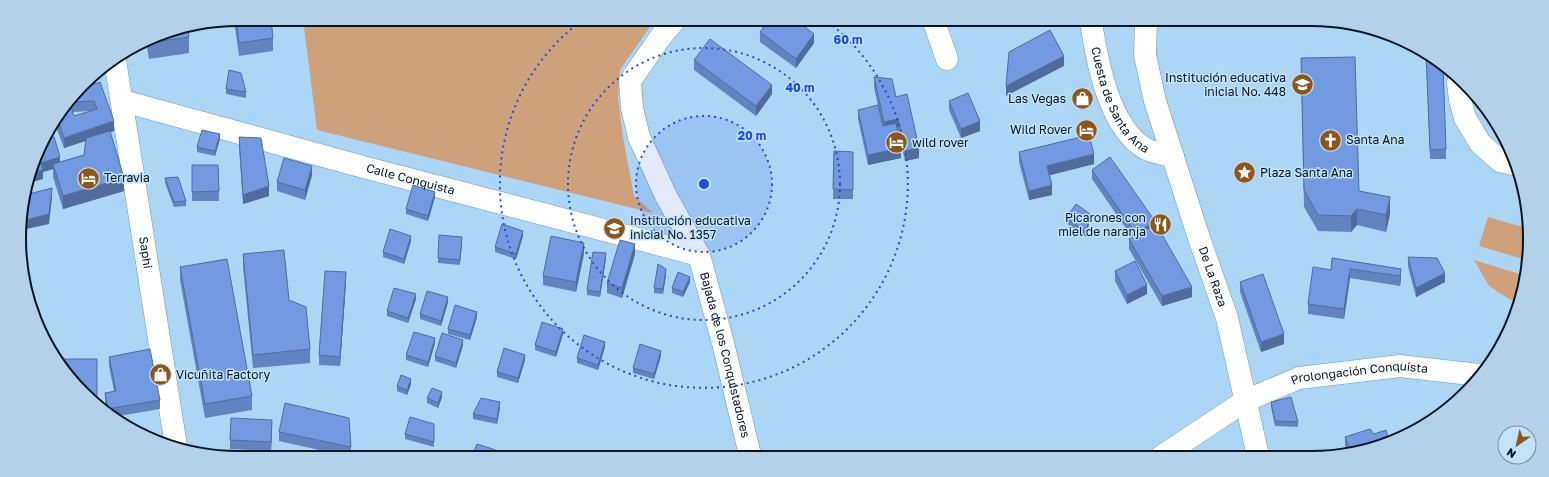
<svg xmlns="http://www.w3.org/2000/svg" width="1549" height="477" font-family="'Golos Text',sans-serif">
<rect width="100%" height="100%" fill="#abd6f6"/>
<g fill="#cfa17b">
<polygon points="303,19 654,21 620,70 618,98 623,137 634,196 653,213 317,130"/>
<polygon points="1488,217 1526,228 1526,260 1479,246"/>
<polygon points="1474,260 1526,276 1526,282 1517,304 1489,286"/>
</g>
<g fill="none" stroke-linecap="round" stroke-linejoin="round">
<defs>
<g id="minor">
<path id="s1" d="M674 21 662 35 630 81 632 108 639 137 666 196 699 255 723 343 750 455"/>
<polyline points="934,22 947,59"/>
<path id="s2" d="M1091 22C1097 61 1109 128 1146 149 1153 153 1165 154 1173 156"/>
<path id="s3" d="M115 60 176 446"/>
<path id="s4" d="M123 101 367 168 699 255"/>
<path id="s5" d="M1162 456 1245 401 1299 378 1400 366 1479 375"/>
</g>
<g id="major">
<path id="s6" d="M1146 22 1145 55 1155 101 1199 238 1227 318 1258 456"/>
<polyline points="1458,82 1460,100 1465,118 1480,143 1500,161 1513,164"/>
</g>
</defs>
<use href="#minor" stroke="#6499be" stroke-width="23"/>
<use href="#major" stroke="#6499be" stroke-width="23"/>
<use href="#minor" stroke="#fff" stroke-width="22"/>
<use href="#major" stroke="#fff" stroke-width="22"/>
</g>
<g fill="#6184c1" fill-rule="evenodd">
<polygon points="238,19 273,38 273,51 239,56 234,20"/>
<polygon points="1219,23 1238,23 1219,24"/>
<polygon points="760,32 814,43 796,68 760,42"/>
<polygon points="155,36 189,37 189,53 149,59 146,41"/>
<polygon points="1426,53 1433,56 1446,149 1446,159 1430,159"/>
<polygon points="1301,58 1359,191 1390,214 1386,232 1357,225 1351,232 1318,231 1304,207"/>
<polygon points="694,60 772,94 756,116 694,70"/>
<polygon points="874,77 896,97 919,158 905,161 898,129 897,129 901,158 868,165 858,119 858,110 878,106 874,87"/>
<path d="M100 82 114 131 110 132 124 191 63 209 53 177V169L43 172V179L42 141 60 162 84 155 86 141 64 148 55 124 83 88ZM91 111 74 116 73 112Z"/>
<polygon points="226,89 246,92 246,98 226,94"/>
<polygon points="949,101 980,131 961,138 949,110"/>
<polygon points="239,137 269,196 243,204 239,147"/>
<polygon points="220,139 215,156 197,152 197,147"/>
<polygon points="834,151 853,152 853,199 833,199"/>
<polygon points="1019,152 1094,164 1049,175 1052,195 1029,200 1019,162"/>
<polygon points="192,165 218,165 219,201 192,201"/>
<polygon points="1092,170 1155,225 1192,297 1162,306 1129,249 1129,239 1132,237 1092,179"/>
<polygon points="312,175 305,200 277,191 277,182"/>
<polygon points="165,178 186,201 186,206 174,207 165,183"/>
<polygon points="435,197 428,221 406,214 406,209"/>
<polygon points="1066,218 1090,219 1086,237 1066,223"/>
<polygon points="523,236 516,259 495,252 495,247"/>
<polygon points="411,241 404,264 383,257 383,252"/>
<polygon points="462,242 460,265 438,263 438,258"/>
<polygon points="584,253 576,292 543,285 543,276"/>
<polygon points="243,254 310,349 310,363 253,368 243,267"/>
<polygon points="635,254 622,298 607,293 607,283"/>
<polygon points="1408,257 1445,282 1416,297 1408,267"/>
<polygon points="606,258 600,297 587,295 587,290"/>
<polygon points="1332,258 1401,269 1401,278 1400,286 1350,278 1344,319 1308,314 1308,304 1331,270"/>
<polygon points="180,267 252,396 252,410 205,418 180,280"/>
<polygon points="1115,271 1147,294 1127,304 1115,281"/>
<polygon points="666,274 663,294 654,293 654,288"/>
<polygon points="346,282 340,366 319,365 319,355"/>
<polygon points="690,282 683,297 672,293 672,288"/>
<polygon points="1240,282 1284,344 1261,352 1240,292"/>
<polygon points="416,299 408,323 387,316 387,311"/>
<polygon points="448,302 441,326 420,319 420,314"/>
<polygon points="477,317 470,340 448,334 448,329"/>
<polygon points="563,334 556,357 535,350 535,345"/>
<polygon points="435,343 428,367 406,360 406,355"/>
<polygon points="463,345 456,368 435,361 435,356"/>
<polygon points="605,347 598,370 577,363 577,358"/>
<polygon points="661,356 654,379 633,373 633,368"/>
<polygon points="109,357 160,400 160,409 113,417 107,411 105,402 105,393 114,391 109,366"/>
<polygon points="525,360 518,383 497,377 497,372"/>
<polygon points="411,384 407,395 397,391 397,386"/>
<polygon points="442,397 438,408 427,403 427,398"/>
<polygon points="1271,402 1298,422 1298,427 1275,426 1271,407"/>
<polygon points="500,407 497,424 473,419 473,414"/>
<polygon points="434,424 434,447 405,439 405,434"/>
<polygon points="272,430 271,451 230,449 230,440"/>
<polygon points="279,432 351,447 351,454 337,454 279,441"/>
<polygon points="1345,437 1389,441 1348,453 1345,446"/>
</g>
<g fill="#4f6c9d">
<polygon points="814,34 814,43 796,68 796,59"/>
<polygon points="1064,56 1064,66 1006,96 1006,86"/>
<polygon points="772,85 772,94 756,116 756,106"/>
<polygon points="898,119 898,129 884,131 884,122"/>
<polygon points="114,121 114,131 64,148 64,138"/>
<polygon points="980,121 980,131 961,138 961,129"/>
<polygon points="220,134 220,139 215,156 215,151"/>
<polygon points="901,148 901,158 868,165 868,155"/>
<polygon points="919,148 919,158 905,161 905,151"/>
<polygon points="1094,154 1094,164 1047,176 1047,166"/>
<polygon points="60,157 60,167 53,164 53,169 43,172 43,179 29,183 32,173 41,163"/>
<polygon points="312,166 312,175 305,200 305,190"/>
<polygon points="124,178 124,191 63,209 63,196"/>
<polygon points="1052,185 1052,195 1029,200 1029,191"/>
<polygon points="269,186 269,196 243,204 243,195"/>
<polygon points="52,188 52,198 49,224 22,230 22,221"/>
<polygon points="435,192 435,197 428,221 428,216"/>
<polygon points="1390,197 1390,214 1386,232 1386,215"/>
<polygon points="1357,209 1357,225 1351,232 1351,216"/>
<polygon points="1090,214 1090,219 1086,237 1086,232"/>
<polygon points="1155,221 1155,231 1136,243 1136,234"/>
<polygon points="523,231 523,236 516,259 516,254"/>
<polygon points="411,236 411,241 404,264 404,259"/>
<polygon points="584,243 584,253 576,292 576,282"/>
<polygon points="635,244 635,254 622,298 622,288"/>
<polygon points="606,253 606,258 600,297 600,292"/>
<polygon points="666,269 666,274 663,294 663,289"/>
<polygon points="1350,269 1350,278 1344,319 1344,309"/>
<polygon points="1401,269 1401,278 1400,286 1400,276"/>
<polygon points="346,272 346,282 340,366 340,357"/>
<polygon points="1445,273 1445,282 1416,297 1416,288"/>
<polygon points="690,277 690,282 683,297 683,292"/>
<polygon points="1147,285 1147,294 1127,304 1127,295"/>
<polygon points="1192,287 1192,297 1162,306 1162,296"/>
<polygon points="416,294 416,299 408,323 408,318"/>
<polygon points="448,297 448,302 441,326 441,321"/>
<polygon points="477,312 477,317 470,340 470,335"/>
<polygon points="563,329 563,334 556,357 556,352"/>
<polygon points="1284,334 1284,344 1261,352 1261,342"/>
<polygon points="435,338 435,343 428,367 428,362"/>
<polygon points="463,340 463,345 456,368 456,363"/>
<polygon points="605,342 605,347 598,370 598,365"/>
<polygon points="661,351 661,356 654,379 654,374"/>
<polygon points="525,355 525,360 518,383 518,378"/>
<polygon points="411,379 411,384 407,395 407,390"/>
<polygon points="442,392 442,397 438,408 438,403"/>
<polygon points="500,402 500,407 497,424 497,419"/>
<polygon points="272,420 272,430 271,451 271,442"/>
</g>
<g fill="#719ae0" stroke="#4f6c9d">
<polygon points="238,19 271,19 273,38 239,43 236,20"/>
<polygon points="768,21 797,21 814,34 796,59 760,32"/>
<polygon points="188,29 189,37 149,43 148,40 155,36"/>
<polygon points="1050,30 1064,56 1006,86 1009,52"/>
<polygon points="710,39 772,85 756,106 694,60"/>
<polygon points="1426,53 1433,56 1443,66 1446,149 1430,150"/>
<polygon points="1355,57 1359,191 1390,197 1386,215 1357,209 1351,216 1318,215 1304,190 1301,58"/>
<polygon points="229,70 241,73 246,92 226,89"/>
<polygon points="874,77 892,79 896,97 907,94 919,148 905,151 898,119 884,122"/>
<polygon points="100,82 114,121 64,138 58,121 70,104 74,116 97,109 94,101 72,102 83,88"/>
<polygon points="968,93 980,121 961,129 949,101"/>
<polygon points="878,105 883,126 896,123 901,148 868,155 858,110"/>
<polygon points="202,130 220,134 215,151 197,147"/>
<polygon points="110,131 124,178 63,196 53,164 84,155 86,138"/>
<polygon points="1089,135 1094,154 1047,166 1052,185 1029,191 1019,152"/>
<polygon points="54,137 60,157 41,163 43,170 32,173 42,141 42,140"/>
<polygon points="239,137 261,138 269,186 243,195"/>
<polygon points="834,151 853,152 853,190 833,189"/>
<polygon points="1110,157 1155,221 1136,234 1092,170"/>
<polygon points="284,158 312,166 305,190 277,182"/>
<polygon points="192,165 218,165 219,191 192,192"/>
<polygon points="178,177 186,201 174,202 165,178"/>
<polygon points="413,185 435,192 428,216 406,209"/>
<polygon points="52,188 49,214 22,221 21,210 25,195"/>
<polygon points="1076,204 1090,214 1086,232 1066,218"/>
<polygon points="502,224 523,231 516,254 495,247"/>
<polygon points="1156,224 1192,287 1162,296 1129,239"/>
<polygon points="390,229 411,236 404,259 383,252"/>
<polygon points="439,235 462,237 460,260 438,258"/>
<polygon points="551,236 584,243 576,282 543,276"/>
<polygon points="620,240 635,244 622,288 607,283"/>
<polygon points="284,250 289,300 306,307 310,349 253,355 243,254"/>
<polygon points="593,252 606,253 600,292 587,290"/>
<polygon points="1408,257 1437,258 1445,273 1416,288"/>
<polygon points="1332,258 1401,269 1400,276 1350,269 1344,309 1308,304 1313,267 1331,270"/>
<polygon points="227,259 252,396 205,404 180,267"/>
<polygon points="1135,261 1147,285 1127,295 1115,271"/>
<polygon points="658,264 666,269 663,289 654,288"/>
<polygon points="325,271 346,272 340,357 319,355"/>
<polygon points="678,272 690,277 683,292 672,288"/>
<polygon points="1263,274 1284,334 1261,342 1240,282"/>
<polygon points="394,288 416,294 408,318 387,311"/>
<polygon points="427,291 448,297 441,321 420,314"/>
<polygon points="455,305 477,312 470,335 448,329"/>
<polygon points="542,322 563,329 556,352 535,345"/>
<polygon points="414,332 435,338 428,362 406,355"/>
<polygon points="442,333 463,340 456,363 435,356"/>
<polygon points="584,335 605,342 598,365 577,358"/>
<polygon points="640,344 661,351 654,374 633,368"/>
<polygon points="504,348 525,355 518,378 497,372"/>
<polygon points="150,349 160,400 108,409 105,393 116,391 109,357"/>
<polygon points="56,359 97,359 97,402 56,361"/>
<polygon points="401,375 411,379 407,390 397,386"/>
<polygon points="432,388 442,392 438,403 427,398"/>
<polygon points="1291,397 1298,422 1275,421 1271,402"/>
<polygon points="481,398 500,402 497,419 473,414"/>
<polygon points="285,403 349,418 351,447 279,432"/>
<polygon points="410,417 434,424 434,442 405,434"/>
<polygon points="231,418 272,420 271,442 230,440"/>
<polygon points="1370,429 1374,434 1386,430 1389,441 1351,453 1345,437"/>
<polygon points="477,444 496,450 495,454 473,454"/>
</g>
<circle cx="704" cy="184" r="68" fill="#1d4ed8" fill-opacity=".12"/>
<g fill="none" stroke="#1d4ed8" stroke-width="2" stroke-dasharray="2 4">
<circle cx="704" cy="184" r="68"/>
<circle cx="704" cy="184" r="136"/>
<path d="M828 22A204 204 0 1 1 581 21"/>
</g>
<defs>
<symbol id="school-disc" viewBox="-11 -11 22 22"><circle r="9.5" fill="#915517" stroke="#c2e2fa"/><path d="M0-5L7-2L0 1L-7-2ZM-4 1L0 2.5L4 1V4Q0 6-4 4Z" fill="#fff"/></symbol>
<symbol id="shop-disc" viewBox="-11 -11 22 22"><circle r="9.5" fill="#915517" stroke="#c2e2fa"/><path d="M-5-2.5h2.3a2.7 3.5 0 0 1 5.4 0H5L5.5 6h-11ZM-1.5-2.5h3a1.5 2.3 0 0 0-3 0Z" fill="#fff"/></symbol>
<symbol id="hotel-disc" viewBox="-11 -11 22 22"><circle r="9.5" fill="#915517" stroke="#c2e2fa"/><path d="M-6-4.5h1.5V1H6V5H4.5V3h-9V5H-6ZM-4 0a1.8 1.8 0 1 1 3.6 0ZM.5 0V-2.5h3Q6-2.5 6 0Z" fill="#fff"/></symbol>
<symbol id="church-disc" viewBox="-11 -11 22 22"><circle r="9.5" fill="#915517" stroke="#c2e2fa"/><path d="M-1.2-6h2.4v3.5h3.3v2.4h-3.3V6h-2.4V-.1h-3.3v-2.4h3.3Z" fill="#fff"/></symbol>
<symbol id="sight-disc" viewBox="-11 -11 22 22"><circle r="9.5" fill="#915517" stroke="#c2e2fa"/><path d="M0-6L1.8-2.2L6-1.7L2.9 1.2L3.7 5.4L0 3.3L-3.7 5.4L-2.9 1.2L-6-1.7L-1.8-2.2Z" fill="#fff"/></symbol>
<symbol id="restaurant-disc" viewBox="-11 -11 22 22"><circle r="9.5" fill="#915517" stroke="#c2e2fa"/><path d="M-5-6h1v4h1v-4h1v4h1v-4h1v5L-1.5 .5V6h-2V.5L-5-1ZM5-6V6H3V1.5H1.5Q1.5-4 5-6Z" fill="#fff"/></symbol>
</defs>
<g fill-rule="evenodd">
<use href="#school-disc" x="1290" y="72" width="25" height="25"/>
<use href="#shop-disc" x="1070" y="86" width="25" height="25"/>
<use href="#hotel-disc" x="1074" y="118" width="25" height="25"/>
<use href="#church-disc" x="1318" y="128" width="25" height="25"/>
<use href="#hotel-disc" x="884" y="130" width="25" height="25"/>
<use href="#sight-disc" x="1232" y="160" width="25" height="25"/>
<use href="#hotel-disc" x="76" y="166" width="25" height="25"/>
<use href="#restaurant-disc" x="1148" y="212" width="25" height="25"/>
<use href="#school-disc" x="602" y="216" width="25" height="25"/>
<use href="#shop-disc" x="148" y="362" width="25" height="25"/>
</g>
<g text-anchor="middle" stroke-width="3" stroke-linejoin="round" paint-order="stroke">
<g font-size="12" fill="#021624" stroke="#c2e2fa" text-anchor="start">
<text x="1286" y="82" text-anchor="end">Institución educativa<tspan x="1286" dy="14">inicial No. 448</tspan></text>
<text x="1066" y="103" text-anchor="end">Las Vegas</text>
<text x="1072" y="134" text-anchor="end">Wild Rover</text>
<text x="1346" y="144">Santa Ana</text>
<text x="912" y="147">wild rover</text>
<text x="1260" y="177">Plaza Santa Ana</text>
<text x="104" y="182">Terravia</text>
<text x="1146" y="222" text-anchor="end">Picarones con<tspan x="1146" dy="14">miel de naranja</tspan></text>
<text x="630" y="225">Institución educativa<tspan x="630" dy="14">inicial No. 1357</tspan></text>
<text x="176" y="379">Vicuñita Factory</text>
</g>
<g font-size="12" fill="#021624" stroke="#c2e2fa">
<text dy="4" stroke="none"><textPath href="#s2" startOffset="85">Cuesta de Santa Ana</textPath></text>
<text dy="4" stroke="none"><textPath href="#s4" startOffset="298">Calle Conquista</textPath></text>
<text dy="4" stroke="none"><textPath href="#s3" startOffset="195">Saphi</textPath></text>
<text dy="4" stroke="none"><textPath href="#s6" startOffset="265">De La Raza</textPath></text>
<text dy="4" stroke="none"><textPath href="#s1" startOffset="367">Bajada de los Conquistadores</textPath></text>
<text dy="4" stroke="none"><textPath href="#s5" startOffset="219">Prolongación Conquista</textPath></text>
</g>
</g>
<path d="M0 0H1549V477H0ZM238 26H1311A212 212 0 0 1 1523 238V239A212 212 0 0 1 1311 451H238A212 212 0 0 1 26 239V238A212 212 0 0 1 238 26Z" fill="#b3d2e9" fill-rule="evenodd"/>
<path fill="none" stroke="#021624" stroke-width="2" d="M238 26H1311A212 212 0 0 1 1523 238V239A212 212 0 0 1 1311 451H238A212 212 0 0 1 26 239V238A212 212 0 0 1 238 26Z"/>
<circle cx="704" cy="184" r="6" fill="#1d4ed8" stroke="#c2e2fa" stroke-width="2"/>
<g font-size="12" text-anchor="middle" font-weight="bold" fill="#1d4ed8" stroke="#c2e2fa" stroke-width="3" stroke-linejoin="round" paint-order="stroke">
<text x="848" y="44">60 m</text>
<text x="800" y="92">40 m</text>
<text x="752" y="140">20 m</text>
</g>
<g transform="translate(1517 445) rotate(214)"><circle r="19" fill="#c2e2fa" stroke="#7590a4"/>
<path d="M0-3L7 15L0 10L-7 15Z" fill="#915517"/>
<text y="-6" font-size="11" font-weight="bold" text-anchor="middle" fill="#021624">N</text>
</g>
</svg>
